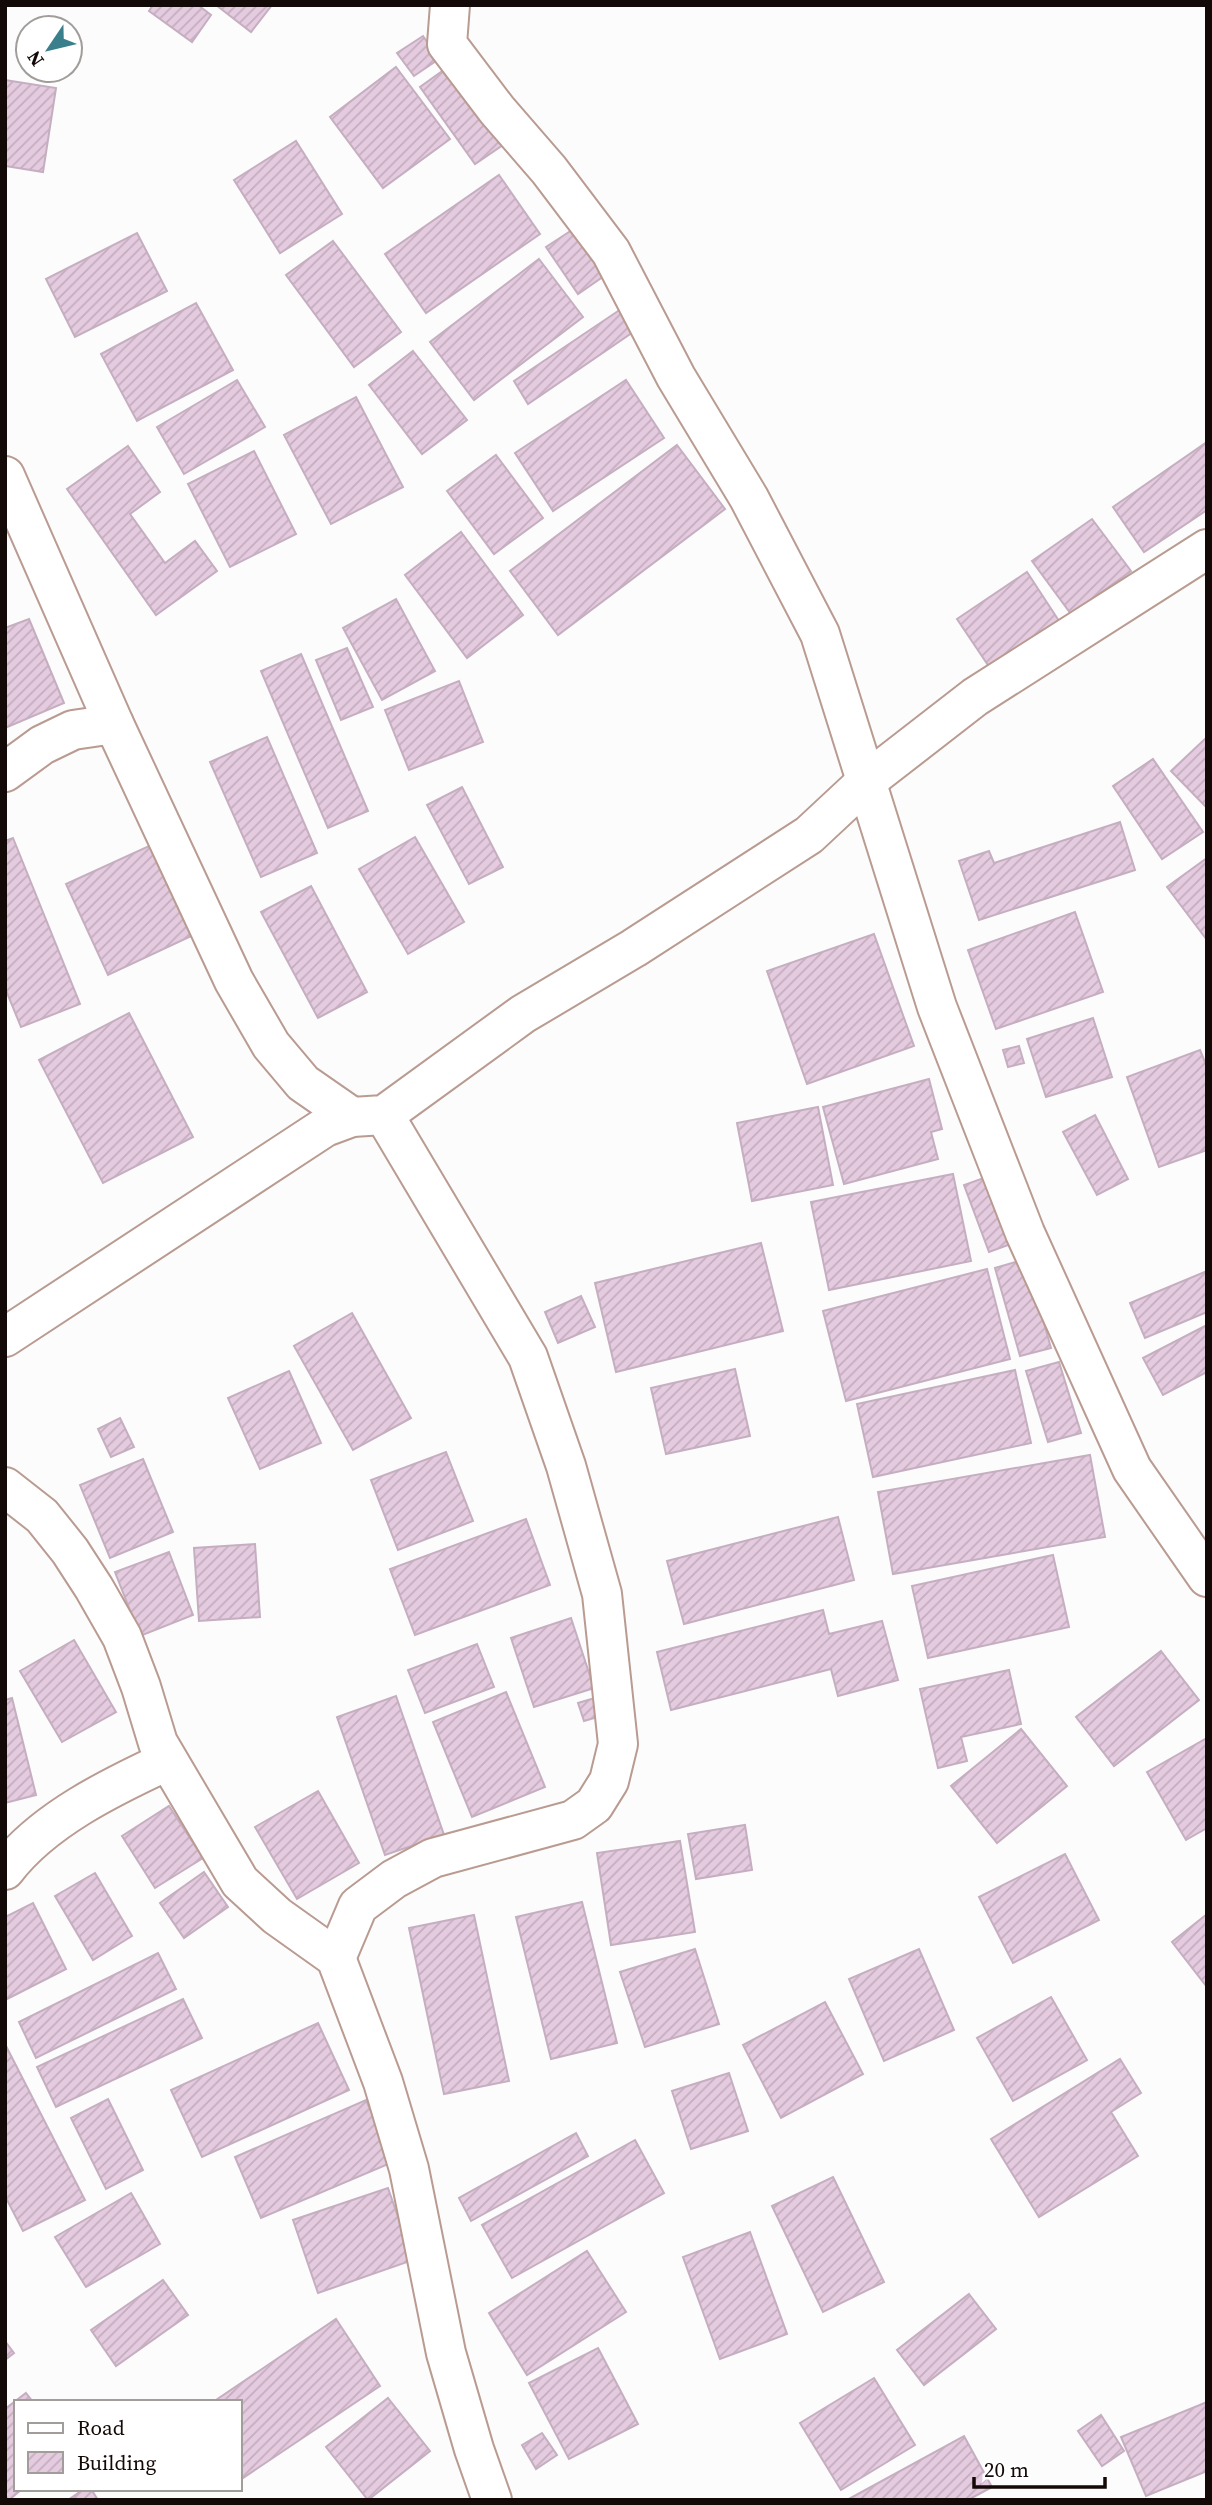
<svg xmlns="http://www.w3.org/2000/svg" width="1212" height="2505" font-family="'Source Serif 4',serif">
<defs>
<pattern id="building-hatch" width="6" height="6" patternUnits="userSpaceOnUse" patternTransform="scale(1.75)"><rect width="6" height="6" fill="#e5cbdf"/><path d="M-1 1l2-2M0 6l6-6M5 7l2-2" fill="none" stroke="#c4adbe"/></pattern>
</defs>
<rect width="100%" height="100%" fill="#fbfcfb"/>
<g fill="url(#building-hatch)" stroke="#c6aec1" stroke-width="2">
<polygon points="153,5 198,5 211,15 192,42 149,11"/>
<polygon points="216,5 272,5 251,32"/>
<polygon points="423,36 439,59 414,76 397,53"/>
<polygon points="396,67 450,139 383,188 330,117"/>
<polygon points="448,67 503,145 475,164 420,87"/>
<polygon points="5,80 56,88 43,172 5,166"/>
<polygon points="296,141 342,214 280,253 234,180"/>
<polygon points="499,175 540,234 426,313 385,254"/>
<polygon points="575,228 607,274 578,294 546,247"/>
<polygon points="137,233 167,291 75,337 46,279"/>
<polygon points="333,241 401,332 354,367 286,275"/>
<polygon points="539,259 583,317 474,400 430,342"/>
<polygon points="196,303 233,370 137,421 101,354"/>
<polygon points="624,307 639,328 528,404 514,381"/>
<polygon points="413,351 467,420 422,454 369,385"/>
<polygon points="237,380 265,427 184,474 157,427"/>
<polygon points="626,380 664,438 553,511 515,453"/>
<polygon points="356,397 403,487 331,524 284,435"/>
<polygon points="1207,442 1207,510 1144,552 1113,507"/>
<polygon points="677,445 725,509 558,635 510,571"/>
<polygon points="128,446 160,492 130,514 165,563 195,541 217,571 156,615 67,489"/>
<polygon points="254,451 296,534 230,567 188,484"/>
<polygon points="496,455 543,518 494,554 447,491"/>
<polygon points="1092,519 1131,571 1071,614 1032,561"/>
<polygon points="461,532 523,615 467,658 405,575"/>
<polygon points="1027,572 1061,624 992,671 957,619"/>
<polygon points="396,599 435,671 382,700 343,628"/>
<polygon points="29,619 64,703 5,728 5,628"/>
<polygon points="347,648 373,707 341,720 316,660"/>
<polygon points="301,654 368,811 328,828 261,671"/>
<polygon points="459,681 483,742 409,770 385,710"/>
<polygon points="267,737 317,853 261,877 210,762"/>
<polygon points="1207,737 1207,808 1171,771"/>
<polygon points="1153,759 1203,832 1162,859 1113,786"/>
<polygon points="462,787 503,867 469,884 427,805"/>
<polygon points="1120,822 1135,870 979,920 959,861 989,851 994,863"/>
<polygon points="415,837 464,922 408,954 359,869"/>
<polygon points="13,838 80,1004 21,1027 5,988 5,841"/>
<polygon points="160,841 202,931 108,975 66,884"/>
<polygon points="1207,858 1207,940 1167,887"/>
<polygon points="311,886 367,992 318,1018 261,912"/>
<polygon points="1075,912 1103,992 996,1029 968,950"/>
<polygon points="874,934 914,1046 807,1084 767,971"/>
<polygon points="129,1013 193,1137 103,1183 39,1060"/>
<polygon points="1093,1018 1112,1077 1046,1097 1027,1039"/>
<polygon points="1019,1046 1024,1063 1008,1067 1003,1050"/>
<polygon points="1200,1050 1207,1067 1207,1150 1159,1167 1127,1077"/>
<polygon points="929,1079 942,1129 931,1132 938,1159 844,1184 823,1107"/>
<polygon points="818,1107 833,1185 752,1201 737,1123"/>
<polygon points="1095,1115 1128,1179 1097,1195 1063,1132"/>
<polygon points="953,1174 971,1261 829,1290 811,1202"/>
<polygon points="995,1174 1019,1241 989,1252 964,1185"/>
<polygon points="761,1243 783,1331 616,1372 595,1283"/>
<polygon points="1026,1259 1051,1348 1020,1356 995,1268"/>
<polygon points="987,1269 1010,1359 846,1401 823,1311"/>
<polygon points="1207,1271 1207,1312 1145,1338 1130,1303"/>
<polygon points="581,1296 595,1327 558,1343 545,1312"/>
<polygon points="352,1313 411,1418 353,1450 294,1346"/>
<polygon points="1207,1325 1207,1372 1163,1395 1143,1358"/>
<polygon points="1059,1362 1081,1433 1048,1442 1026,1371"/>
<polygon points="735,1369 750,1436 666,1454 651,1388"/>
<polygon points="1015,1370 1031,1443 873,1477 857,1404"/>
<polygon points="289,1371 321,1443 260,1469 228,1398"/>
<polygon points="120,1418 134,1447 111,1457 98,1429"/>
<polygon points="446,1452 473,1521 398,1550 371,1480"/>
<polygon points="1090,1455 1105,1537 893,1574 878,1492"/>
<polygon points="143,1459 173,1532 110,1558 80,1485"/>
<polygon points="838,1517 854,1580 684,1624 667,1561"/>
<polygon points="526,1519 550,1585 415,1635 390,1569"/>
<polygon points="255,1544 260,1617 199,1621 194,1548"/>
<polygon points="169,1552 193,1615 140,1636 115,1572"/>
<polygon points="1053,1555 1069,1627 928,1658 912,1586"/>
<polygon points="823,1610 829,1634 882,1621 898,1680 838,1696 831,1669 671,1710 657,1652"/>
<polygon points="571,1618 594,1688 534,1707 511,1638"/>
<polygon points="74,1640 116,1712 62,1742 20,1671"/>
<polygon points="477,1644 494,1687 425,1713 408,1670"/>
<polygon points="1161,1651 1199,1700 1114,1766 1076,1717"/>
<polygon points="1009,1670 1021,1724 961,1737 967,1761 938,1768 920,1689"/>
<polygon points="506,1692 545,1787 472,1817 433,1722"/>
<polygon points="605,1695 611,1713 584,1721 578,1703"/>
<polygon points="396,1696 444,1835 385,1855 337,1717"/>
<polygon points="12,1698 36,1795 5,1803 5,1700"/>
<polygon points="1021,1729 1067,1786 997,1843 951,1786"/>
<polygon points="1207,1738 1207,1828 1186,1840 1147,1772"/>
<polygon points="318,1791 359,1863 297,1899 255,1827"/>
<polygon points="169,1806 203,1858 155,1888 122,1836"/>
<polygon points="745,1825 752,1870 696,1879 688,1834"/>
<polygon points="680,1841 695,1932 611,1945 597,1853"/>
<polygon points="1065,1854 1099,1920 1013,1963 979,1897"/>
<polygon points="204,1872 228,1907 184,1938 160,1903"/>
<polygon points="95,1873 132,1936 93,1960 55,1896"/>
<polygon points="582,1902 617,2043 551,2059 516,1917"/>
<polygon points="33,1903 66,1969 5,2000 5,1917"/>
<polygon points="1207,1914 1207,1987 1172,1942"/>
<polygon points="474,1915 509,2081 444,2094 409,1928"/>
<polygon points="695,1949 719,2024 645,2047 620,1972"/>
<polygon points="919,1949 954,2030 884,2061 849,1979"/>
<polygon points="158,1953 176,1989 36,2058 19,2022"/>
<polygon points="1051,1997 1087,2060 1013,2101 977,2038"/>
<polygon points="183,1999 202,2038 56,2107 37,2067"/>
<polygon points="825,2002 863,2074 781,2118 743,2045"/>
<polygon points="318,2023 349,2090 202,2157 171,2090"/>
<polygon points="5,2044 85,2200 23,2231 5,2196"/>
<polygon points="1120,2059 1141,2093 1111,2112 1138,2156 1039,2217 991,2139"/>
<polygon points="729,2073 748,2131 691,2149 672,2091"/>
<polygon points="108,2099 143,2170 106,2189 71,2118"/>
<polygon points="366,2100 393,2162 261,2218 235,2157"/>
<polygon points="576,2133 588,2156 471,2221 459,2198"/>
<polygon points="635,2140 664,2193 512,2278 482,2225"/>
<polygon points="833,2177 884,2282 823,2312 772,2206"/>
<polygon points="388,2188 413,2260 318,2293 293,2220"/>
<polygon points="131,2193 160,2244 86,2287 55,2237"/>
<polygon points="750,2232 787,2334 720,2359 683,2257"/>
<polygon points="587,2251 626,2312 527,2375 489,2313"/>
<polygon points="163,2280 188,2315 116,2366 91,2330"/>
<polygon points="969,2294 996,2329 924,2385 897,2350"/>
<polygon points="336,2319 380,2386 240,2480 240,2402 213,2402"/>
<polygon points="5,2341 14,2353 5,2360"/>
<polygon points="598,2348 638,2424 569,2459 529,2383"/>
<polygon points="874,2378 915,2445 841,2490 800,2423"/>
<polygon points="26,2393 33,2402 16,2402 16,2489 22,2489 9,2500 5,2495 5,2409"/>
<polygon points="388,2398 430,2451 368,2500 326,2447"/>
<polygon points="1207,2402 1207,2471 1146,2496 1121,2437"/>
<polygon points="1101,2415 1124,2451 1102,2466 1078,2431"/>
<polygon points="542,2433 557,2455 536,2469 522,2445"/>
<polygon points="964,2436 992,2487 968,2500 847,2500"/>
<polygon points="84,2489 91,2489 98,2500 68,2500"/>
</g>
<g fill="none" stroke-linecap="round" stroke-linejoin="round">
<defs>
<g id="street">
<polyline points="450,5 447,44 497,110 549,170 611,252 676,377 749,498 820,634 937,1007 1025,1233 1132,1469 1207,1577"/>
<polyline points="5,476 114,724 234,981 271,1045 303,1083 352,1117"/>
<polyline points="5,772 42,745 73,730 114,724"/>
<polyline points="5,1337 325,1127 352,1117 384,1115 523,1014 634,948 809,835 868,780 975,697 1207,549"/>
<polyline points="5,1487 42,1516 70,1551 94,1588 122,1637 141,1687 158,1743 240,1882 277,1916 336,1958 383,2082 409,2169 446,2353 474,2449 492,2500"/>
<path d="M5 1870C43 1820 111 1787 167 1761"/>
<polyline points="336,1958 358,1906 394,1879 433,1858 573,1820 594,1805 609,1781 618,1744 602,1594 566,1466 528,1357 384,1115"/>
</g>
</defs>
<use href="#street" stroke="#b99b91" stroke-width="42"/>
<use href="#street" stroke="#fff" stroke-width="38"/>
</g>
<rect width="1212" height="2505" fill="none" stroke="#130906" stroke-width="14"/>
<rect x="14" y="2400" width="228" height="91" fill="#ffffff" stroke="#a19d9b" stroke-width="2"/>
<rect x="28" y="2423" width="35" height="10" fill="#ffffff" stroke="#a19d9b" stroke-width="2"/>
<text x="77" y="2435" font-size="21" fill="#130906">Road</text>
<rect x="28" y="2452" width="35" height="21" fill="url(#building-hatch)" stroke="#a19d9b" stroke-width="2"/>
<text x="77" y="2470" font-size="21" fill="#130906">Building</text>
<g transform="translate(49 49) rotate(235)"><circle r="33" fill="#ffffff" stroke="#a19d9b" stroke-width="2"/>
<path d="M0-5L12 26L0 18L-12 26Z" fill="#3a7f8c"/>
<text y="-10" font-size="19" font-weight="bold" text-anchor="middle" fill="#130906">N</text>
</g>
<path d="M974 2477v10h131v-10" fill="none" stroke="#130906" stroke-width="3.5"/>
<text x="984" y="2477" font-size="21" fill="#130906" stroke="#ffffff" stroke-width="5" paint-order="stroke">20 m</text>
</svg>
